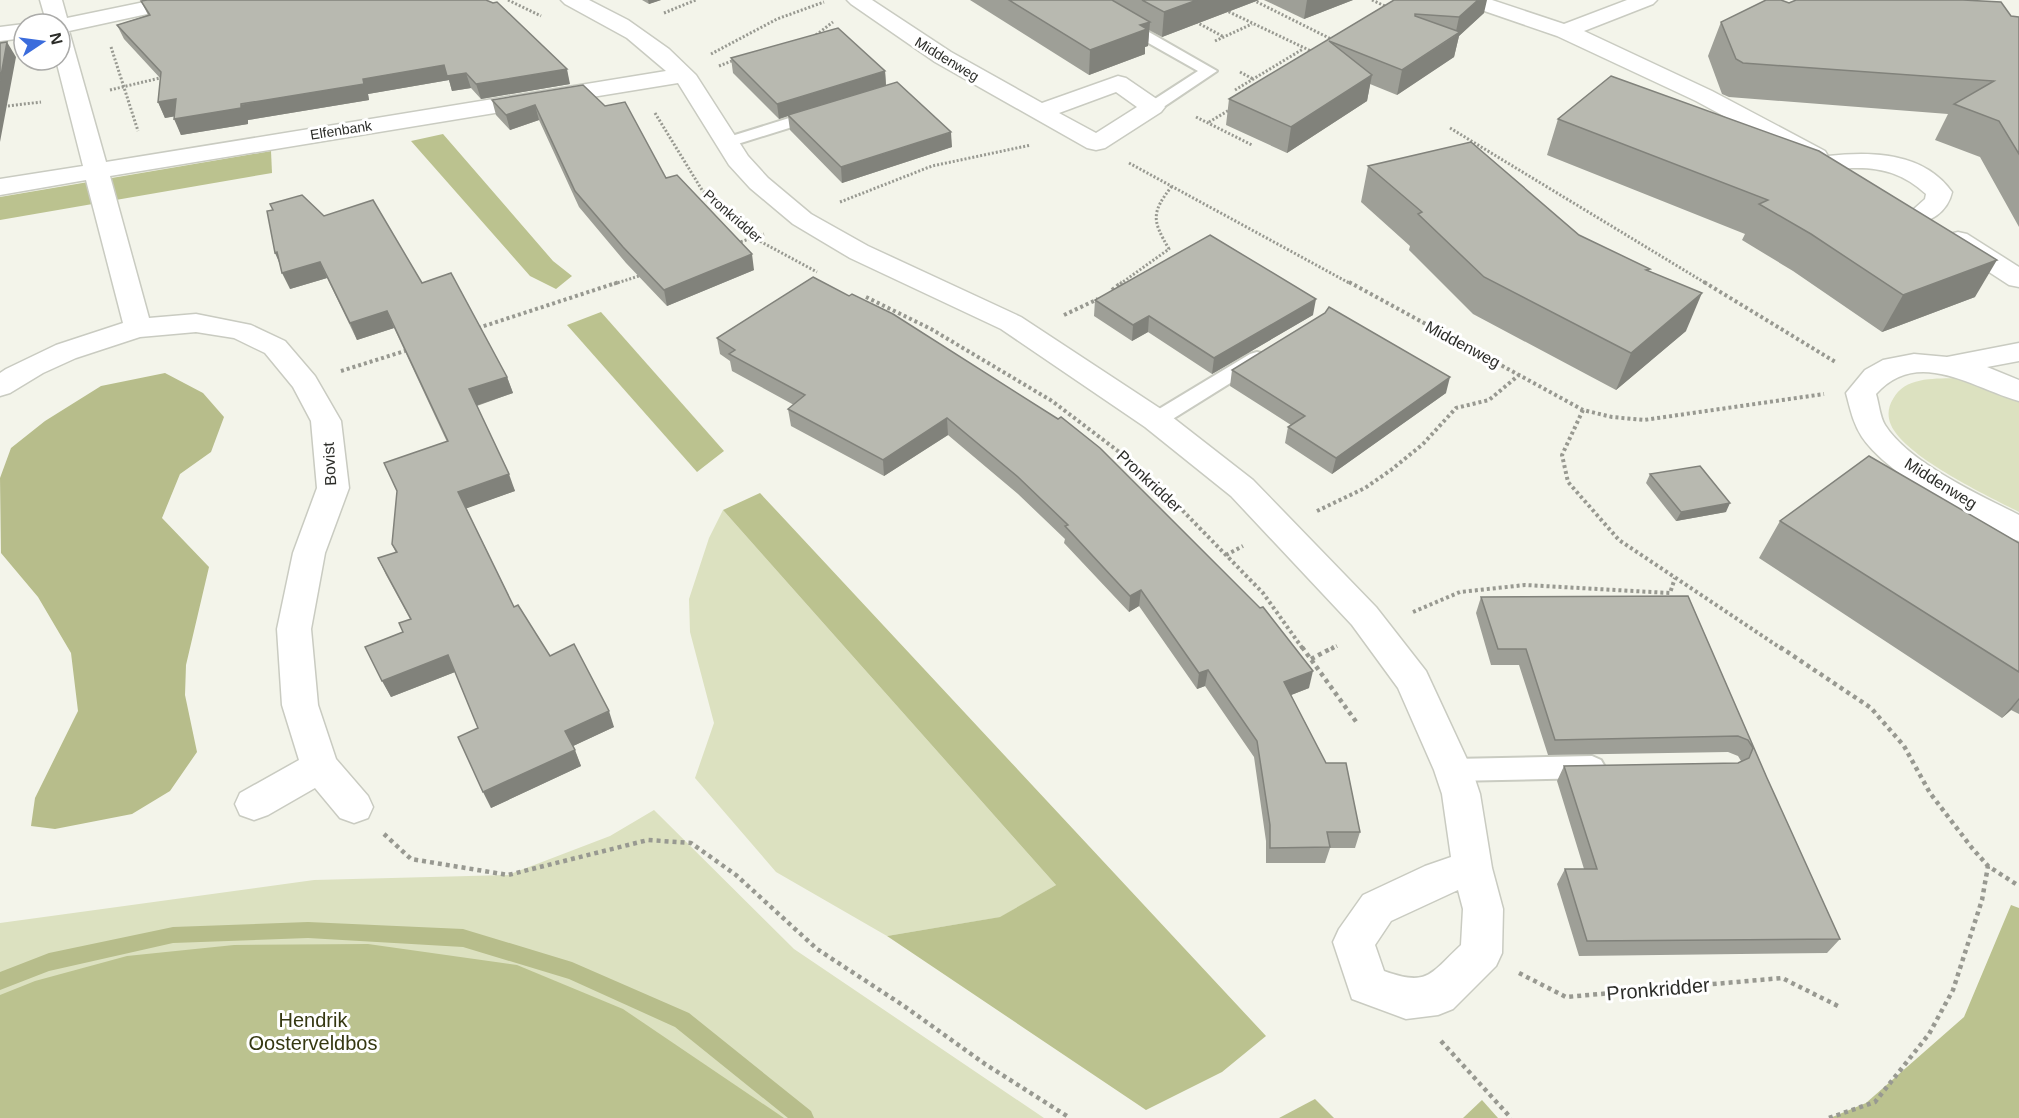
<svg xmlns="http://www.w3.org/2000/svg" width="2019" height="1118" font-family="Arial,sans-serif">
<rect width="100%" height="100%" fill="#f3f4ea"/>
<g fill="#dce1c0">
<path d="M1954 378 1990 388 2019 401V512C1988 496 1905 457 1891 425 1887 416 1888 407 1893 399 1905 377 1932 379 1954 378Z"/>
<polygon points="723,510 1056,885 1001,917 887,936 776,872 695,778 714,723 690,632 689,599 709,538"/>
<polygon points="654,810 794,949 1044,1118 0,1118 0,923 314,880 508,875 610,836"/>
</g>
<g fill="#bbc28f">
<polygon points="443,134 553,261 572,276 556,289 530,276 411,141"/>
<polygon points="271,151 272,173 0,220 0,197"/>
<polygon points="601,312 724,451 697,472 567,325"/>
<polygon points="760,493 1266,1036 1222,1072 1146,1110 887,936 1000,917 1056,885 723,510"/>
<polygon points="2011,905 2019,908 2019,1118 1830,1118 1866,1103 1964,1017"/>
<polygon points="368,944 517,965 623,1009 784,1118 0,1118 0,995 35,981 127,956 234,945"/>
<polygon points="1315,1099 1334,1118 1279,1118"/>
<polygon points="1482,1100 1498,1118 1463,1118"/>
</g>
<polygon fill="#b7bd8b" points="165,373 203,393 224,417 211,452 180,474 162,518 209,567 186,665 185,695 197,752 170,791 132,814 55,829 31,826 35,798 78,711 71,653 38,597 1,553 0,478 11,448 45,421 101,386"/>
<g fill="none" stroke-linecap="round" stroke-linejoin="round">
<polygon fill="#b7bd8b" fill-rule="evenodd" points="308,922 463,929 572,962 689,1013 811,1111 814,1118 788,1118 675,1027 569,979 463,947 308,938 173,943 49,971 0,990 0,972 49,953 173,927"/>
<defs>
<g id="lane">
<polygon points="1083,0 1103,0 1100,4 1217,71 1159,110 1147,110 1145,107 1147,104 1198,71 1083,6 1081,3"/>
<polygon points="818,109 826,114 824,117 728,147 720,142 722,139"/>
<polygon points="1257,352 1264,354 1267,358 1264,362 1163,425 1156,427 1149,425 1146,420 1149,415 1250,354"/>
<polygon points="1592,756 1601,760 1605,767 1601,774 1592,778 1453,781 1444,778 1440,770 1444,762 1453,759"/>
</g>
<g id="street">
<path d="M40 0H62L67 18 154 0H195L191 4 184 6 69 31 106 162 666 71 627 38 565 4 561 0H589L628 20 669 49 696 75 748 156 768 178 811 214 868 246 1021 317 1167 413 1253 480 1376 607 1426 671 1472 770 1480 794 1492 868 1503 909 1502 953 1496 966 1453 1009 1438 1015 1406 1019 1352 999 1333 942 1339 929 1363 895 1425 866 1451 857 1442 794 1434 770 1398 688 1352 625 1231 496 1145 427 1001 329 850 258 793 224 750 188 729 165 678 83 110 176 149 318 196 314 251 325 285 341 315 376 341 421 349 488 325 553 311 629 318 705 336 759 368 796 373 807 368 818 354 823 340 818 315 788 268 815 254 820 240 815 235 804 240 793 299 760 282 705 277 629 293 553 317 488 311 421 293 387 265 353 234 338 196 332 140 337 76 358 43 373 10 393 0 396V373L6 369 56 345 123 323 86 180 0 195V179L83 166 56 60H60V24H47ZM1458 890 1463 909 1461 945C1430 974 1428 987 1384 971L1375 945 1391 921Z"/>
<path d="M847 0H872L951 52 1042 103 1118 76 1126 78 1161 102 1165 107 1161 112 1105 148 1096 150 1087 148 935 62 851 4ZM1116 92 1137 107 1096 133 1059 113Z"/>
<path d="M1460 0H1492L1564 24 1627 0H1657L1653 4 1584 31 1712 91 1825 151 1828 156C1871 151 1924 152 1952 192 1948 211 1929 226 1910 221L1906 216 1925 199 1926 194C1904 174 1882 167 1852 168 1841 169 1830 171 1819 168L1816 163 1807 161 1696 101 1557 36 1464 4Z"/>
<polygon points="24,24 24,38 0,41 0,27"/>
<polygon points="1958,232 1967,234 2019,267 2019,287 2009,285 1949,246 1945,240 1949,234"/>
<path d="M2019 343V361L1987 367 2019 380V401C1972 388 1918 347 1876 394 1879 404 1880 417 1885 425 1909 463 1980 495 2019 515V541C1977 528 1886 473 1862 437 1853 423 1850 408 1846 393L1865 370 1883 360 1914 354 1947 357Z"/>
</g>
</defs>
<use href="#lane" stroke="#c9cbc1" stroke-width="4"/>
<use href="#street" stroke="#c9cbc1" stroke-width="3"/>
<g stroke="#989991" stroke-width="3" stroke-dasharray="2 2" stroke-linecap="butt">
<polyline points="508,0 541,16"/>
<polyline points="1253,0 1333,40"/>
<polyline points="1372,0 1389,8"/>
<polyline points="1225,10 1313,52"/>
<polyline points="664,13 696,0"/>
<polyline points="1196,22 1224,37"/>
<polyline points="816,35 833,22"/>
<polyline points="1215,41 1252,24"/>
<polyline points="111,47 138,131"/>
<polyline points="711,54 777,19 824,2"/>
<polyline points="719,66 734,60"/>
<polyline points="1240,72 1253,79"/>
<polyline points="110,90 164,77"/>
<polyline points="1235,90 1303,49"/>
<polyline points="0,107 41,102"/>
<polyline points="655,113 702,190 754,238 817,272"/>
<polyline points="1196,117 1252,145"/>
<polyline points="1209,122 1231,109"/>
<polyline points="1450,128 1707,284"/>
<polyline points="1129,163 1351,284"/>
<polyline points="840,202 932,166 1031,145"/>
<polyline points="737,243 764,234"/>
<polyline points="614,284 642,275"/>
<path d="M1120 284 1169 249C1152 220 1151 213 1172 186"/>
</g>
<g stroke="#989991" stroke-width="4" stroke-dasharray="3 3" stroke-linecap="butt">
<polyline points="1349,282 1583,410 1612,417 1644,420 1824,394"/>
<polyline points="1704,282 1837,363"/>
<polyline points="1112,290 1122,282"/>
<polyline points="866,297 931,329 1052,401 1143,470 1263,593 1303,649"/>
<polyline points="1064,315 1098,299"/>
<polyline points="478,328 619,282"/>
<polyline points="341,371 408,350"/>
<polyline points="1583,410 1562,455 1568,482 1619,540 1782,649"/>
<polyline points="1317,511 1365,488 1391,470 1423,444 1456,408 1489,400 1519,375"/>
<polyline points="1226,555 1243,546"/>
<polyline points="1413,612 1460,592 1525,585 1670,593 1675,578"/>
<polyline points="1331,649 1337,646"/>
</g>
<g stroke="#989991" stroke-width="4.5" stroke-dasharray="4 4" stroke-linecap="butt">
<polyline points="1302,647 1357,723"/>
<polyline points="1780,647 1871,708 1904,746 1930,793 1972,848 1988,866 2019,886"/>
<polyline points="1311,659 1334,647"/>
<polyline points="384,834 411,859 508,875 648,840 691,843 736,875 817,949 904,1006 985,1064 1070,1118"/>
<polyline points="1519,973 1566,997 1782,978 1838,1006"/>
<polyline points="1441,1041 1511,1118"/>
<polyline points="1829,1118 1875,1102 1929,1034 1953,990 1982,900 1988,866"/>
</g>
<use href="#lane" fill="#fff" fill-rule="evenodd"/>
<use href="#street" fill="#fff" fill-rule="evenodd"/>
</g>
<g fill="#9e9f97">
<polygon points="642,0 661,0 649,4"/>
<polygon points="970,0 1259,0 1162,37 1149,30 1148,46 1145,47 1145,54 1089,75"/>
<polygon points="1264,0 1353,0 1304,19"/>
<polygon points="1394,0 1484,13 1459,36 1454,57 1397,95 1370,84 1367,101 1287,153 1226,125 1229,99"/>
<polygon points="141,1 570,84 481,99 471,88 452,91 449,80 368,94 369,100 248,120 248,124 181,135 174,116 165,118 158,102 161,79 124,39 117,25 148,15"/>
<polygon points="1789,3 2019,17 2019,227 1980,157 1935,140 1948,114 1729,97 1722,94 1708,56 1721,22"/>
<polygon points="731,58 885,71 886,85 952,147 842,183 790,130 788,116 779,119 733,73"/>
<polygon points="1611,76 1975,297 1882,332 1793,271 1742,240 1745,234 1547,155 1558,119"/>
<polygon points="583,85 666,178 754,270 667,306 626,263 579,207 539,120 510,130 496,115 492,100"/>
<polygon points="1368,166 1579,235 1649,271 1686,331 1616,390 1473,314 1409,250 1410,246 1361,202"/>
<polygon points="324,216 422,283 507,377 513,393 477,406 515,491 466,508 514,607 550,656 614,727 573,746 581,766 491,808 478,728 455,672 391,697 365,647 403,632 410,619 386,575 378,558 396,553 392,544 447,442 394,328 357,340 327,278 290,289"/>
<polygon points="813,277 1309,688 1291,695 1360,832 1355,848 1330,848 1325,863 1266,863 1266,841 1254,757 1205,686 1197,689 1139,606 1129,612 1064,543 1065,539 1018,494 948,435 884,476 791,426 788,409 794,405 732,371 730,361 720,354 717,338"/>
<polygon points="1095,300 1313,315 1212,374 1148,332 1132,341 1094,316"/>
<polygon points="1232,370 1446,393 1332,474 1285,443 1288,427 1291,425 1230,386"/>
<polygon points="1650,474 1726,512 1676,521 1646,483"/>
<polygon points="1780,521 2019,543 2019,714 2011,710 2002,718 1759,558"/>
<polygon points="1688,596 1767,778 1840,939 1827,953 1579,956 1557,884 1565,869 1584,869 1557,781 1564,766 1738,763 1741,761 1738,756 1728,752 1548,755 1519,665 1491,665 1476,613 1481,597"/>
</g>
<g fill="#81827b">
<polygon points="648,0 661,0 649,4"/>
<polygon points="1197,0 1259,0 1162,37 1164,12"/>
<polygon points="1307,0 1353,0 1304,19"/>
<polygon points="1478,0 1487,0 1484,13 1459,36 1454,57 1397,95 1402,70 1455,36 1459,17"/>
<polygon points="1150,22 1148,46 1145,47 1145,54 1089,75 1090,50 1140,25"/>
<polygon points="7,42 16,57 0,142 0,81"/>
<polygon points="444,65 466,73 471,88 452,91 449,80 368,94 369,100 248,120 248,124 181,135 174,119 363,79"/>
<polygon points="567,69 570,84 481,99 476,84"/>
<polygon points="885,71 886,86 788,115 788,116 779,119 777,104"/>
<polygon points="1372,75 1367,101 1287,153 1291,127"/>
<polygon points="176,99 183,115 165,118 158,102"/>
<polygon points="535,105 539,120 510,130 506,115"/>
<polygon points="951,132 952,147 842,183 841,167"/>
<polygon points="277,252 282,269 275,253"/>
<polygon points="752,254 754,270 667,306 664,290"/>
<polygon points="1997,260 1975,297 1882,332 1903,295"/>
<polygon points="320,262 327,278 290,289 282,273"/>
<polygon points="1702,293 1686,331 1616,390 1631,353"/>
<polygon points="1316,299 1313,315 1212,374 1214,358"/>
<polygon points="387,311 394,328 357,340 350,323"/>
<polygon points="1149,316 1148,332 1132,341 1133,325"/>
<polygon points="507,377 513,393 475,406 469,389"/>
<polygon points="1450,377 1446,393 1332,474 1336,458"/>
<polygon points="947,418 948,435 884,476 883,460"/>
<polygon points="509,474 515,491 465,509 458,492"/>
<polygon points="1730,503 1726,512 1676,521 1681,512"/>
<polygon points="1141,590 1139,606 1129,612 1130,596"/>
<polygon points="448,655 455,672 391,697 382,681"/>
<polygon points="1208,670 1205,686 1197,689 1199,673"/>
<polygon points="1313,671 1309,688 1281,699 1284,682"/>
<polygon points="2019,698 2019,700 2011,710 2002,718"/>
<polygon points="609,711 614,727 571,747 565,731"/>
<polygon points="575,750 581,766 491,808 483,792"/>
</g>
<g fill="#b8b9b0" stroke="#81827b" stroke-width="1.5">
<polygon points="147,0 486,0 493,3 497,2 567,69 476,84 466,73 447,76 444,65 363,79 364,84 241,104 241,108 174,119 176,99 158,102 161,72 117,25 150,15 141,1"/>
<polygon points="1009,0 1112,0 1150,22 1140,25 1147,29 1090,50"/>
<polygon points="1142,0 1197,0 1164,12"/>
<polygon points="1394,0 1478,0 1459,17 1415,14 1415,16 1460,32 1402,70 1329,41 1372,75 1291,127 1229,99"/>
<polygon points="1766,0 1781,0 1789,3 1796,0 1963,0 2001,2 2011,16 2019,17 2019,154 1999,121 1954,104 1994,81 1743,63 1736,59 1721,22"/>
<polygon points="838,28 885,71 777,104 731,58"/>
<polygon points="7,42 0,81 0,43"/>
<polygon points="1611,76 1819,151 1997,260 1903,295 1811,234 1759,204 1768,200 1558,119"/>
<polygon points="897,82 951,132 841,167 788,115"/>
<polygon points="583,85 605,106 625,102 666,178 677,175 752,254 664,290 623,247 575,191 535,105 506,115 492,100"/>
<polygon points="1471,142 1579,235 1650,269 1646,270 1702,293 1631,353 1484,277 1418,214 1422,212 1368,166"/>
<polygon points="302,195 324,216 373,200 422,283 451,273 507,377 469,389 509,474 458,492 514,607 518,605 550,656 574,644 609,711 565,731 575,750 483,792 458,737 478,728 448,655 382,681 365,647 403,632 399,623 411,619 378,558 397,552 392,544 397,491 384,463 448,441 387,311 350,323 320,262 282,273 277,252 275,253 267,211 273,210 270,204"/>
<polygon points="1210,235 1316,299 1214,358 1149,316 1133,325 1095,300"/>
<polygon points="813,277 849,296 852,294 893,314 1058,419 1061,417 1100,448 1260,608 1263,607 1313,671 1284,682 1326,763 1346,763 1360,832 1327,832 1330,847 1270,848 1270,825 1257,741 1208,670 1199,673 1141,590 1130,596 1065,526 1068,525 1018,477 947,418 883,460 788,409 805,395 729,354 735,350 717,338"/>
<polygon points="1329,307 1450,377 1336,458 1288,427 1305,416 1232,370 1325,313"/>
<polygon points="1869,456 2019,543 2019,672 1780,521"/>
<polygon points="1700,466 1730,503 1681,512 1650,474"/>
<polygon points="1688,596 1767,778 1840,939 1587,941 1565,869 1597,869 1564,766 1738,763 1749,758 1753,748 1748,740 1738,736 1555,740 1526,649 1498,649 1481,597"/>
</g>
<g text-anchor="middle" stroke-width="6" stroke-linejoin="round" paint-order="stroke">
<g font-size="14" fill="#2c2d29" stroke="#fff">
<text transform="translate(947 59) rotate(31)" y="5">Middenweg</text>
<text transform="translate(341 130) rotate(-9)" y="5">Elfenbank</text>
<text transform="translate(733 216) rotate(41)" y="5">Pronkridder</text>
</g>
<g font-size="16" fill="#2c2d29" stroke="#fff">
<text transform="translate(1463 344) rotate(28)" y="6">Middenweg</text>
<text transform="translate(329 464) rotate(-93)" y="6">Bovist</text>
<text transform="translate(1150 481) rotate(43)" y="6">Pronkridder</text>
<text transform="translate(1941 483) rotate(32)" y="6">Middenweg</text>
</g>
<g font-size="20" fill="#2c2d29" stroke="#fff">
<text transform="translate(1658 989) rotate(-5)" y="7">Pronkridder</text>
</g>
<g font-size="20" fill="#353811" stroke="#fff">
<text x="313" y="1027">Hendrik<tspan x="313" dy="23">Oosterveldbos</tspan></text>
</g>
</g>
<g transform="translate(42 42) rotate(77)"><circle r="28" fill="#ffffff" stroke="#ababa9" stroke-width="1.5"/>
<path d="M0-4.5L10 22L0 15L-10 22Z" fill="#3b6cdc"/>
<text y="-9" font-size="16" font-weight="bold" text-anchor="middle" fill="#2c2d29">N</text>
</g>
</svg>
